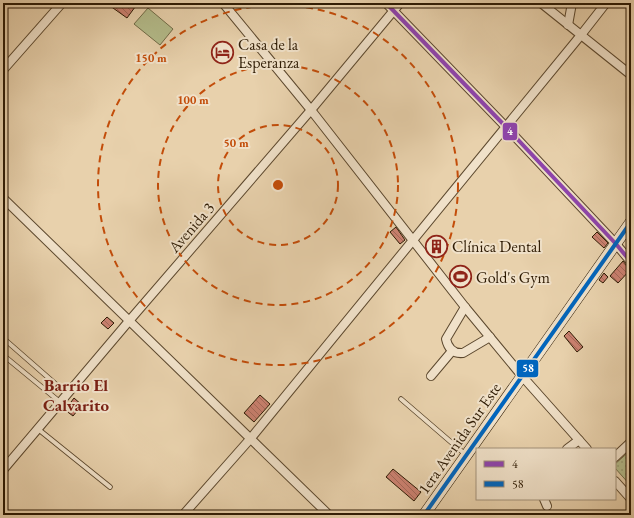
<svg xmlns="http://www.w3.org/2000/svg" width="634" height="518" font-family="'EB Garamond',serif">
<defs>
<pattern id="park-dots" width="8" height="8" patternUnits="userSpaceOnUse"><rect width="8" height="8" fill="#b4bc8b"/><path d="M2 2h.1M6 6h.1" fill="none" stroke="#9ba176" stroke-width="1.8" stroke-linecap="round"/></pattern>
<pattern id="building-back-hatch" width="6" height="6" patternUnits="userSpaceOnUse"><rect width="6" height="6" fill="#cb8170"/><path d="M-1 5l2 2M0 0l6 6M5-1l2 2" fill="none" stroke="#a5695a"/></pattern>
</defs>
<rect width="100%" height="100%" fill="#e8d1ac"/>
<filter id="stains"><feTurbulence type="fractalNoise" baseFrequency=".005" numOctaves="4"/><feColorMatrix values="0 0 0 0 .2 0 0 0 0 .09 0 0 0 0 .02 0 0 0 .5 -.17"/></filter>
<radialGradient id="worn" r=".72"><stop offset=".6" stop-color="#630" stop-opacity="0"/><stop offset="1" stop-color="#630" stop-opacity=".3"/></radialGradient>
<polygon fill="url(#park-dots)" stroke="#716c48" points="631,450 631,486 615,468 615,464"/>
<polygon fill="#b4bc8b" stroke="#716c48" points="148,8 173,29 160,45 134,24"/>
<g fill="url(#building-back-hatch)" stroke="#2e1b04">
<polygon points="106,3 138,3 127,18"/>
<polygon points="396,227 405,240 400,244 390,232"/>
<polygon points="597,232 608,243 604,248 592,237"/>
<polygon points="438,238 443,245 434,253 428,247"/>
<polygon points="623,261 627,266 631,267 631,269 618,283 610,276"/>
<polygon points="462,268 470,278 460,285 452,276"/>
<polygon points="604,273 608,277 603,283 599,280"/>
<polygon points="107,317 114,323 108,329 101,323"/>
<polygon points="569,331 583,347 577,352 564,336"/>
<polygon points="260,395 270,404 254,422 244,413"/>
<polygon points="74,398 82,405 73,416 65,410"/>
<polygon points="393,469 421,492 414,501 386,477"/>
</g>
<g fill="none" stroke-linecap="round" stroke-linejoin="round">
<defs>
<g id="lane">
<polyline points="3,338 67,394"/>
<polyline points="3,355 60,402"/>
<polyline points="401,399 466,455"/>
<polyline points="38,429 110,487"/>
</g>
<g id="street">
<polyline points="223,3 311,110 465,307 522,376 587,449"/>
<polyline points="386,3 506,127 616,244 631,262"/>
<polyline points="541,3 631,75"/>
<polyline points="568,25 572,3"/>
<polyline points="3,70 62,3"/>
<path d="M3 198C111 304 221 409 329 515"/>
<path d="M465 307 446 339C448 348 453 354 463 353L490 337"/>
<polyline points="431,376 452,351"/>
<polyline points="567,449 579,440"/>
<polyline points="615,457 631,442"/>
<polyline points="3,470 129,321 311,110 400,3"/>
<polyline points="615,481 631,499"/>
<polyline points="544,499 547,506"/>
<polyline points="183,515 251,438 581,35 606,3"/>
</g>
<polyline id="secondary" points="424,515 631,222"/>
</defs>
<use href="#lane" stroke="#5c482e" stroke-width="5.5"/>
<use href="#street" stroke="#5c482e" stroke-width="10"/>
<use href="#secondary" stroke="#2e1b04" stroke-width="12"/>
<use href="#lane" stroke="#f0e1c9" stroke-width="4"/>
<use href="#street" stroke="#f0e1c9" stroke-width="8"/>
<use href="#secondary" stroke="#f0e1c9" stroke-width="11"/>
<defs>
<polyline id="bus-1" points="386,3 506,127 616,244 631,262"/>
<polyline id="bus-2" points="424,515 631,222"/>
</defs>
<use href="#bus-1" stroke="#f0e1c9" stroke-width="7"/>
<use href="#bus-2" stroke="#f0e1c9" stroke-width="7"/>
<use href="#bus-1" stroke="#8e44ad" stroke-width="4"/>
<use href="#bus-2" stroke="#0065bd" stroke-width="4"/>
</g>
<g fill="none" stroke="#c34d0a" stroke-width="2" stroke-dasharray="7 5">
<circle cx="278" cy="185" r="60"/>
<circle cx="278" cy="185" r="120"/>
<circle cx="278" cy="185" r="180"/>
</g>
<defs>
<symbol id="hotel-ring" viewBox="-11 -11 22 22"><circle r="9.5" fill="#f0e1c9" stroke="#8f2418" stroke-width="1.5"/><path d="M-6-4.5h1.5V1H6V5H4.5V3h-9V5H-6ZM-4 0a1.8 1.8 0 1 1 3.6 0ZM.5 0V-2.5h3Q6-2.5 6 0Z" fill="#8f2418"/></symbol>
<symbol id="building-ring" viewBox="-11 -11 22 22"><circle r="9.5" fill="#f0e1c9" stroke="#8f2418" stroke-width="1.5"/><path d="M-4-6H4V6H1V3H-1V6H-4ZM-2.5-4.3h1.7v1.8h-1.7ZM.8-4.3h1.7v1.8H.8ZM-2.5-1h1.7V.8h-1.7ZM.8-1h1.7V.8H.8Z" fill="#8f2418"/></symbol>
<symbol id="stadium-ring" viewBox="-11 -11 22 22"><circle r="9.5" fill="#f0e1c9" stroke="#8f2418" stroke-width="1.5"/><path d="M0-5a6.5 5 0 1 0 0 10a6.5 5 0 1 0 0-10ZM-3.5-1.8h7v3.6h-7Z" fill="#8f2418"/></symbol>
</defs>
<g fill-rule="evenodd">
<use href="#hotel-ring" x="210" y="40" width="25" height="25"/>
<use href="#building-ring" x="424" y="234" width="25" height="25"/>
<use href="#stadium-ring" x="448" y="264" width="25" height="25"/>
</g>
<g text-anchor="middle" stroke-width="4" stroke-linejoin="round" paint-order="stroke">
<g font-size="16" fill="#2e1b04" stroke="#f0e1c9" text-anchor="start">
<text x="238" y="50">Casa de la<tspan x="238" dy="18">Esperanza</tspan></text>
<text x="452" y="252">Clínica Dental</text>
<text x="476" y="283">Gold's Gym</text>
</g>
<g font-size="16" fill="#2e1b04" stroke="#f0e1c9">
<text transform="translate(191 227) rotate(-49)" y="6">Avenida 3</text>
<text transform="translate(459 438) rotate(-55)" y="6">1era Avenida Sur Este</text>
</g>
<g font-size="17" font-weight="bold" fill="#7a1f14" stroke="#f0e1c9">
<text x="76" y="391">Barrio El<tspan x="76" dy="20">Calvarito</tspan></text>
</g>
</g>
<circle cx="278" cy="185" r="6" fill="#c34d0a" stroke="#f0e1c9" stroke-width="2"/>
<g font-size="12" text-anchor="middle" font-weight="bold" fill="#c34d0a" stroke="#f0e1c9" stroke-width="4" stroke-linejoin="round" paint-order="stroke">
<text x="151" y="62">150 m</text>
<text x="193" y="104">100 m</text>
<text x="236" y="147">50 m</text>
</g>
<g stroke="#f0e1c9" stroke-width="1.5">
<rect x="502" y="122" width="16" height="19" rx="4" fill="#8e44ad"/>
<rect x="516" y="359" width="23" height="19" rx="4" fill="#0065bd"/>
</g>
<g font-size="11" text-anchor="middle" font-weight="bold" fill="#fff">
<text x="510" y="135">4</text>
<text x="528" y="372">58</text>
</g>
<rect width="634" height="518" fill="none" stroke="#e8d1ac" stroke-width="16"/>
<rect x="4" y="4" width="626" height="510" fill="none" stroke="#2e1b04" stroke-width="2"/>
<rect x="8" y="8" width="618" height="502" fill="none" stroke="#2e1b04"/>
<rect x="476" y="448" width="140" height="52" fill="#f0e1c9" stroke="#a2927a"/>
<rect x="484" y="461" width="20" height="6" fill="#8e44ad" stroke="#a2927a"/>
<text x="512" y="468" font-size="12" fill="#2e1b04">4</text>
<rect x="484" y="481" width="20" height="6" fill="#0065bd" stroke="#a2927a"/>
<text x="512" y="488" font-size="12" fill="#2e1b04">58</text>
<rect width="100%" height="100%" filter="url(#stains)"/>
<rect width="100%" height="100%" fill="url(#worn)"/>
</svg>
